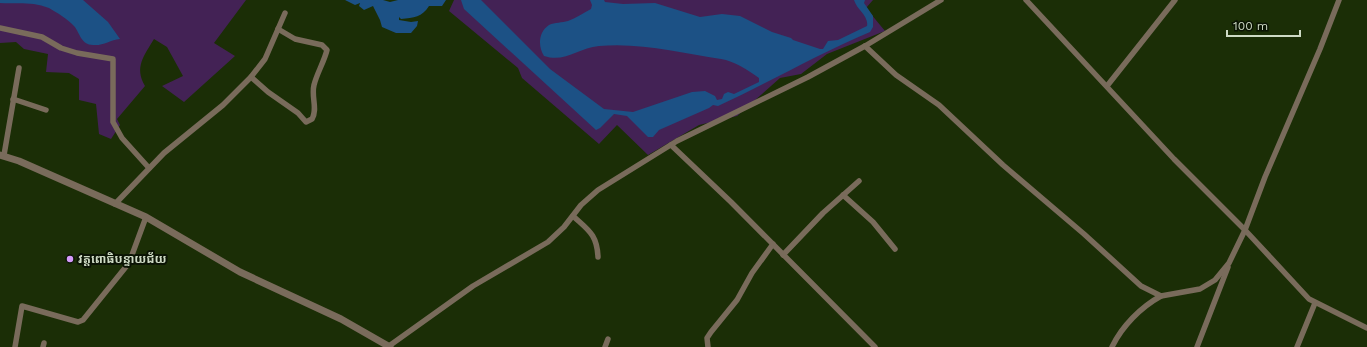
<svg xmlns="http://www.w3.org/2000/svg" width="1367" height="347" font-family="'Work Sans','Noto Sans Khmer',sans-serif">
<rect width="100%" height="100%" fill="#1b2e06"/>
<g fill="#432255">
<path d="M0 0H246L214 43 235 56 184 102 162 86 183 76 167 47 154 39C144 56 134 67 145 86L117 119 120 125 111 139 99 134 96 104 79 100V79L69 73 46 72 48 54 24 49 16 42 0 43Z"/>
<polygon points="454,0 873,0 866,8 885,31 827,54 801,74 780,78 737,116 699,125 648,155 617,125 599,144 522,78 518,68 449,11"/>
</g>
<g fill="#1c5185">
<path d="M0 0H83L108 22 120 39C110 40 103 46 93 45 81 45 80 33 74 26 69 20 56 12 49 8 32 1 17 4 0 3Z"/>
<path d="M345 0H383L390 2 398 0H446L442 6H429C422 17 414 18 401 19L399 17V20L411 22 418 21 417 26 411 33H396L382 27 380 20 373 6 364 10 359 6 360 3 355 5Z"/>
<path d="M461 0H481L550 69 604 109 633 112 692 92 705 91 715 96 717 100 722 99 724 94 728 92 734 94 759 82V78C748 70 734 61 721 59 682 53 639 42 599 46 578 48 565 63 544 56 538 47 538 32 549 25 555 22 562 23 568 21 576 18 583 13 591 9L592 5 590 0H604L605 2 623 4 655 3 700 17 722 14 740 16 772 32 791 38 793 40 820 49H823L828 41 838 40 867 26C869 16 857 10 854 0H865L864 3 873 16V27L870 32C818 54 770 82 718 106L713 105 709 108 659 130 653 137H648L627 116 614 114 600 128 596 130 464 9Z"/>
</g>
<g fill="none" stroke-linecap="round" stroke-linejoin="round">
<g stroke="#796b5b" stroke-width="5.5">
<polyline points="1026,0 1174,159 1245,230 1309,299 1367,328"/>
<polyline points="0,28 42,37 61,48 77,53 113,59 113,122 122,138 149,168"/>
<polyline points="865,46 896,75 939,105 1003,165 1084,234 1141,286 1161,296 1200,289 1215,280 1229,263 1245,230 1265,177 1320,49 1339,0"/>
<path d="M251 77 268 92 298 113 306 122 312 119C318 109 311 97 314 85 317 73 324 62 327 50L322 45 295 39 278 29"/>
<polyline points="1107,86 1175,0"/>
<polyline points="13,99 46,110"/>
<polyline points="671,145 731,202 875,347"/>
<polyline points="4,155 19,68"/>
<polyline points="843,195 873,222 895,249"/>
<polyline points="115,204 164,153 223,105 251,77 265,59 285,13"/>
<path d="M573 216C588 230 597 234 598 257"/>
<polyline points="783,255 823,213 859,181"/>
<polyline points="389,346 473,286 548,242 564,227 581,205 598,190 677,141 808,77 865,46 941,0"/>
<polyline points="15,347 22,306 78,322 83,320 129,263 146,217"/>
<polyline points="43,347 44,343"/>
<polyline points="605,347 608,339"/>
<polyline points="708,347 707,338 711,332 737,300 752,273 773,244"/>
<path d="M1112 347C1122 326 1141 307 1161 296"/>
<polyline points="1197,347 1228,267"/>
<polyline points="1297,347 1315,303"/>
</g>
<polyline stroke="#796b5b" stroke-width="7" points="0,155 19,161 146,217 240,272 341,319 390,347"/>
</g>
<circle fill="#d59bfa" stroke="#0b1404" stroke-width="1.5" cx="70" cy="259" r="4"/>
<g text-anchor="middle" stroke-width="4" stroke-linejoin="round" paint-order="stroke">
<g font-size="12" font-weight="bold" fill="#cedac4" stroke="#0b1404" text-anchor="start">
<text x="78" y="263">វត្តពោធិបន្ទាយជ័យ</text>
</g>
</g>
<path d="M1227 30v6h73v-6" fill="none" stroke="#cedac4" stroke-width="2"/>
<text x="1233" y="30" font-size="12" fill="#cedac4" stroke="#0b1404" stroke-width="3" paint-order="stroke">100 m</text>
</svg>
